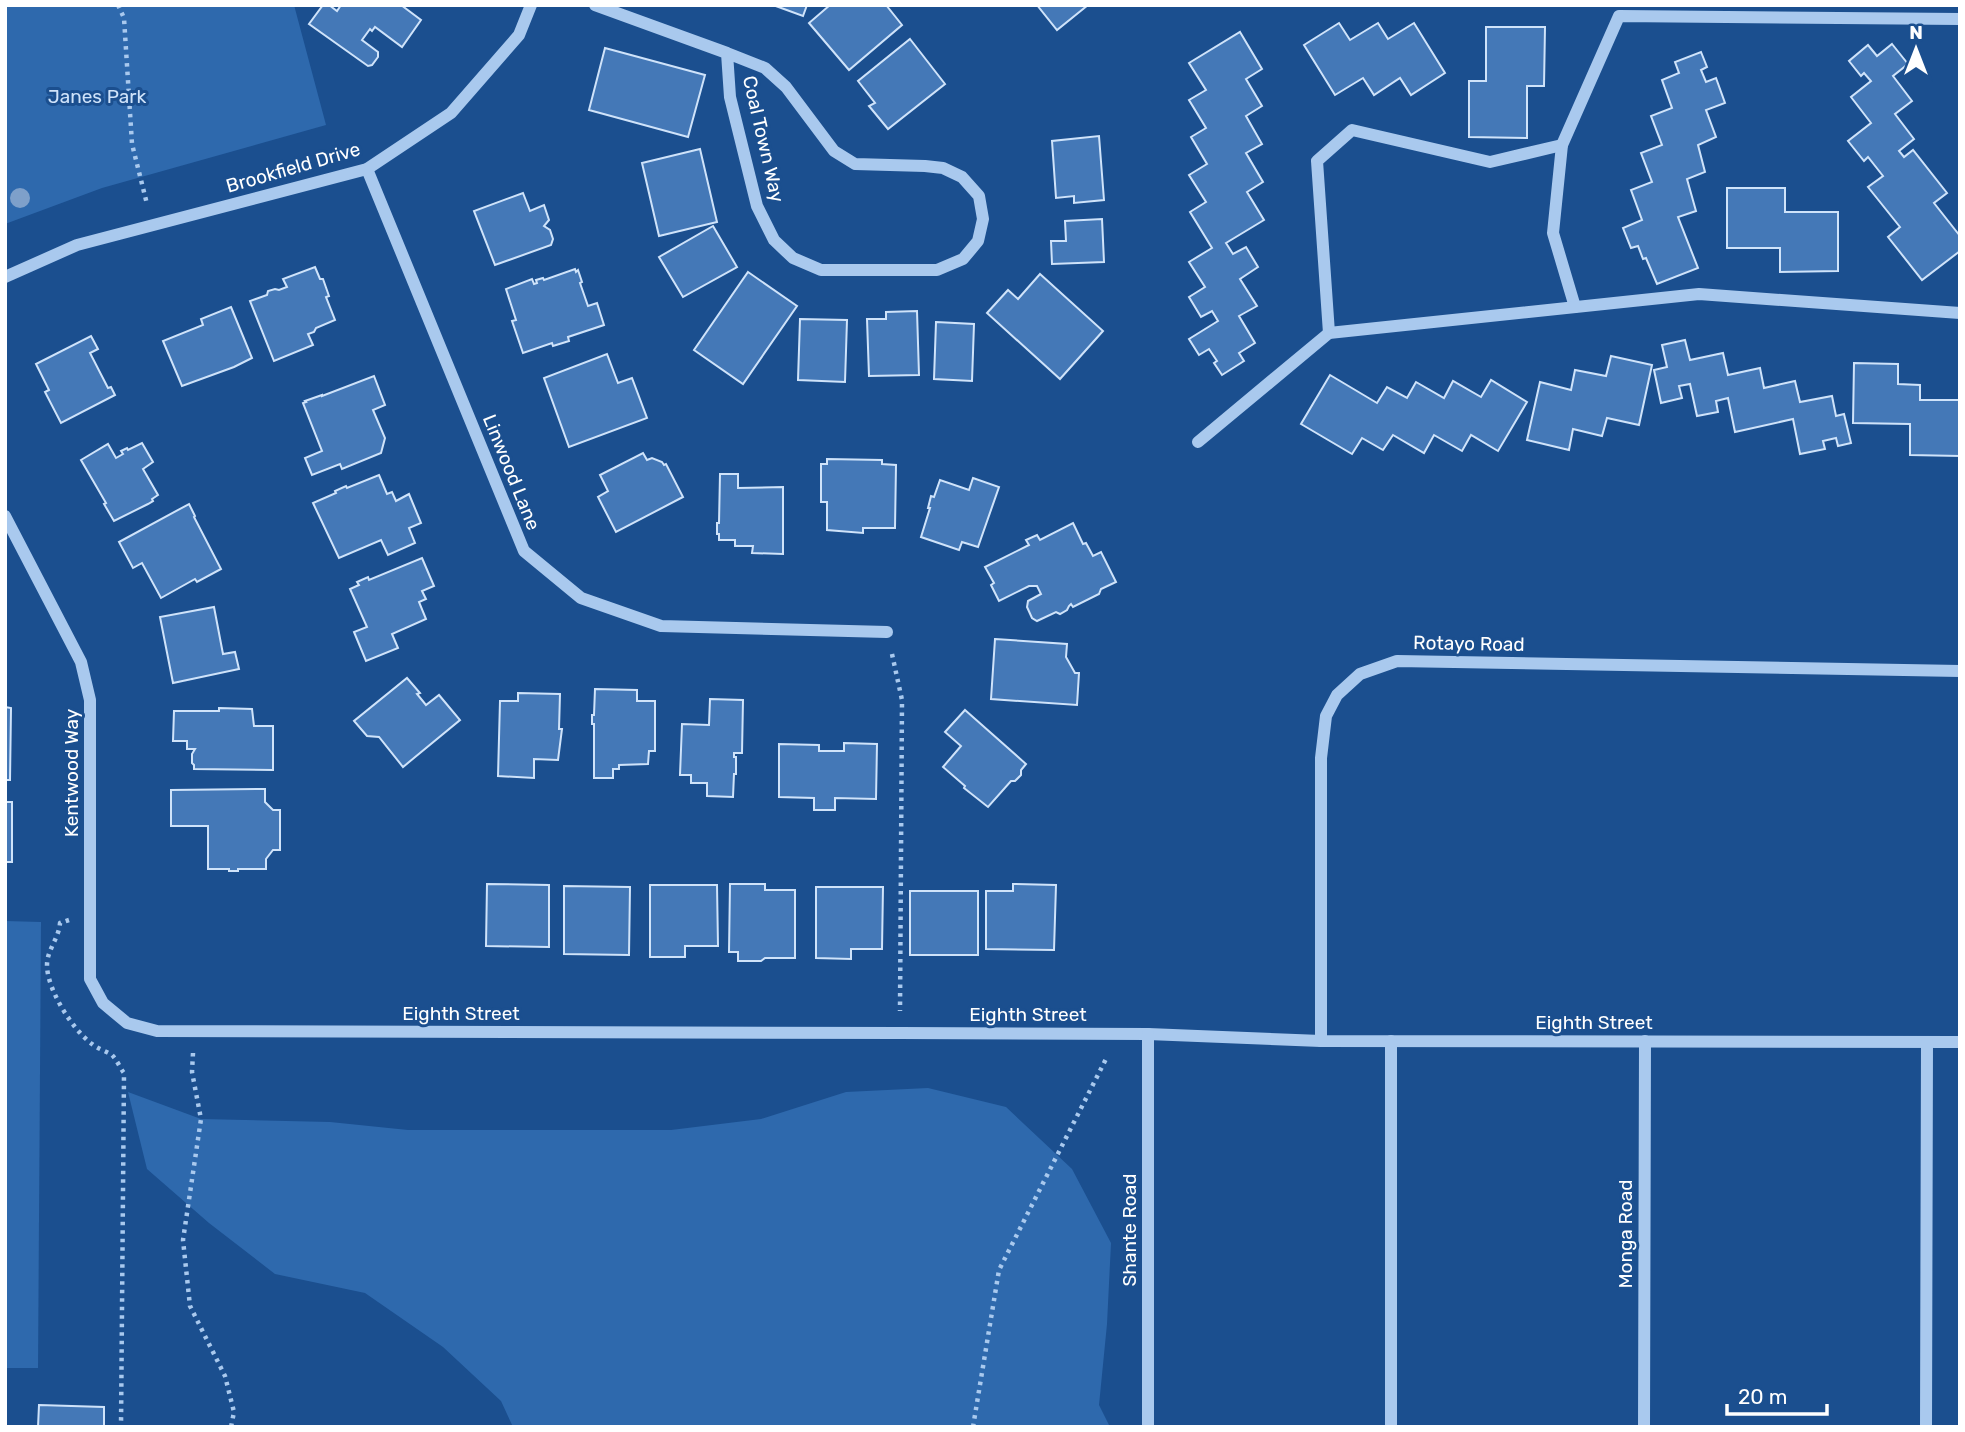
<svg xmlns="http://www.w3.org/2000/svg" width="1965" height="1432" font-family="Rubik,sans-serif">
<rect width="100%" height="100%" fill="#1b4f8f"/>
<g fill="#2e69ad">
<polygon points="5,5 294,5 326,125 102,188 5,224"/>
<polygon points="5,921 41,922 38,1368 5,1368"/>
<polygon points="928,1088 1006,1107 1072,1169 1111,1243 1107,1324 1099,1405 1110,1427 513,1427 501,1401 443,1347 365,1293 275,1274 209,1223 147,1169 128,1092 201,1119 330,1122 408,1130 671,1130 761,1119 846,1092"/>
</g>
<g fill="#4478b7" stroke="#cfe3fa" stroke-width="2">
<polygon points="323,5 329,5 337,11 341,5 401,5 421,20 402,47 375,27 372,31 370,29 362,40 378,52 378,57 372,65 368,66 309,24"/>
<polygon points="773,5 807,5 803,16"/>
<polygon points="830,5 886,5 902,25 849,70 809,23"/>
<polygon points="1037,5 1088,5 1057,30"/>
<polygon points="1339,23 1350,40 1378,23 1388,39 1414,23 1445,73 1411,95 1400,78 1374,95 1363,78 1335,95 1304,45"/>
<polygon points="1486,27 1545,27 1544,86 1527,86 1527,138 1469,137 1469,81 1486,81"/>
<polygon points="1240,32 1262,69 1246,79 1262,106 1246,116 1262,144 1246,153 1263,182 1247,192 1264,220 1226,243 1233,254 1246,247 1258,267 1240,279 1257,306 1239,316 1255,343 1239,353 1244,361 1222,375 1214,363 1217,361 1209,349 1199,355 1189,339 1218,321 1212,311 1201,317 1189,297 1205,287 1189,262 1212,248 1190,212 1206,202 1189,175 1207,164 1191,137 1206,128 1189,100 1206,90 1189,63"/>
<polygon points="910,39 945,84 888,129 869,106 875,103 858,81"/>
<polygon points="1892,44 1908,64 1893,76 1912,101 1895,114 1914,139 1899,151 1904,157 1913,150 1947,193 1934,203 1960,236 1960,251 1922,280 1888,237 1900,227 1868,187 1883,176 1868,157 1864,161 1848,141 1871,123 1851,97 1871,81 1864,73 1861,76 1849,61 1868,45 1877,56"/>
<polygon points="605,48 705,75 688,137 589,110"/>
<polygon points="1701,52 1707,67 1701,70 1706,82 1716,78 1725,103 1706,110 1716,137 1698,145 1705,172 1687,179 1696,211 1678,217 1698,268 1657,284 1646,258 1643,259 1638,246 1631,248 1623,228 1642,220 1631,190 1652,182 1641,153 1662,145 1651,116 1672,108 1662,80 1679,73 1675,62"/>
<polygon points="1099,136 1104,200 1074,203 1074,196 1056,198 1052,141"/>
<polygon points="700,149 717,222 659,236 642,163"/>
<polygon points="1727,188 1785,188 1785,212 1838,212 1838,271 1780,272 1780,248 1727,248"/>
<polygon points="523,193 530,211 544,205 549,220 544,226 550,230 553,239 551,245 495,265 474,211"/>
<polygon points="1102,219 1104,262 1052,264 1051,241 1066,241 1065,221"/>
<polygon points="713,226 737,267 683,297 659,257"/>
<polygon points="315,267 320,279 323,279 329,296 326,297 335,320 316,328 314,332 308,334 313,345 274,361 250,301 267,295 268,291 275,289 279,290 287,287 283,279"/>
<polygon points="575,269 576,272 578,270 582,282 580,283 588,306 597,303 604,325 568,337 569,341 553,346 552,343 523,353 512,321 516,320 506,289 532,279 534,284 537,283 536,280 543,278 544,280"/>
<polygon points="748,272 797,306 743,384 694,350"/>
<polygon points="1040,274 1103,331 1060,379 987,313 1008,290 1018,299"/>
<polygon points="231,307 252,358 234,367 182,386 163,341 203,325 201,319"/>
<polygon points="917,311 919,375 869,376 867,319 886,319 886,312"/>
<polygon points="800,319 847,320 845,382 798,380"/>
<polygon points="936,322 974,324 972,381 934,379"/>
<polygon points="91,336 98,349 90,353 108,388 111,387 115,395 61,423 45,392 49,390 36,364"/>
<polygon points="1685,340 1690,360 1723,353 1728,375 1760,368 1764,388 1795,381 1800,402 1832,396 1836,416 1844,414 1851,443 1838,446 1836,438 1823,441 1825,449 1800,454 1793,419 1735,432 1728,398 1716,401 1718,412 1697,416 1690,384 1679,386 1682,398 1661,403 1654,370 1667,367 1662,345"/>
<polygon points="607,354 618,383 632,378 647,418 569,447 544,378"/>
<polygon points="1611,356 1652,365 1639,425 1607,418 1602,436 1573,429 1569,450 1527,440 1540,382 1571,390 1575,370 1606,376"/>
<polygon points="1854,363 1898,364 1898,384 1920,385 1920,400 1960,400 1960,456 1910,455 1910,424 1853,423"/>
<polygon points="1330,375 1377,403 1387,387 1407,398 1416,382 1444,398 1453,381 1481,397 1491,380 1527,402 1498,451 1471,435 1462,451 1434,435 1424,453 1393,435 1383,450 1362,438 1352,454 1301,424"/>
<polygon points="374,376 385,405 373,410 385,438 381,453 342,469 340,464 312,475 305,458 322,451 303,403 306,402 305,401 322,395 322,396"/>
<polygon points="142,443 153,462 143,469 158,495 152,499 153,501 148,504 114,521 104,504 106,503 81,460 108,444 116,458 123,454 121,451 127,448 128,450"/>
<polygon points="643,453 647,460 652,458 662,462 664,465 666,464 683,497 616,532 598,497 608,491 600,475"/>
<polygon points="827,459 882,460 882,464 896,465 895,528 863,528 863,533 827,530 827,502 821,502 821,464 827,464"/>
<polygon points="720,474 738,474 738,488 783,487 783,554 752,553 753,546 735,546 735,540 719,540 719,534 717,534 717,523 719,523"/>
<polygon points="379,475 387,494 392,492 396,501 409,494 421,523 409,528 415,543 388,555 381,540 339,558 313,503 336,493 335,491 346,486 347,488"/>
<polygon points="973,478 999,487 978,547 962,542 959,550 921,537 930,508 928,508 931,496 934,497 940,480 969,490"/>
<polygon points="189,504 195,516 194,517 221,569 197,582 195,579 161,598 142,563 133,568 119,542"/>
<polygon points="1073,523 1083,544 1086,543 1093,556 1101,552 1116,582 1101,589 1099,594 1073,607 1071,604 1069,606 1067,610 1060,614 1056,612 1037,621 1032,618 1027,607 1028,601 1041,594 1037,586 1029,586 999,601 991,585 994,583 985,567 1029,545 1026,540 1037,535 1040,540"/>
<polygon points="422,558 434,586 422,591 426,599 419,602 426,619 392,634 398,648 366,661 354,632 367,627 350,589 359,585 357,582 368,577 369,580"/>
<polygon points="214,607 223,654 235,652 239,669 173,683 160,617"/>
<polygon points="995,639 1067,644 1066,657 1075,673 1079,673 1077,705 991,699"/>
<polygon points="407,678 420,693 417,694 426,705 439,695 460,720 403,767 379,737 367,736 354,721"/>
<polygon points="595,689 637,690 637,701 655,701 655,751 649,751 648,764 619,765 619,769 613,769 613,778 594,778 594,724 592,724 592,715 594,715"/>
<polygon points="518,693 560,694 559,729 562,729 558,760 534,759 534,778 498,776 500,701 518,701"/>
<polygon points="710,699 743,700 742,753 734,753 734,757 736,757 736,774 734,774 733,797 707,796 707,783 691,783 691,775 680,775 682,724 709,725"/>
<polygon points="5,707 11,708 10,780 5,780"/>
<polygon points="219,708 252,709 254,726 273,726 273,770 194,769 194,765 192,763 192,754 195,749 187,749 187,741 173,741 174,711 219,711"/>
<polygon points="965,710 1026,764 1021,770 1021,775 1015,781 1011,781 988,807 964,788 965,786 943,767 961,746 945,732"/>
<polygon points="844,743 877,744 876,799 835,798 835,810 814,810 814,798 779,797 779,744 819,745 819,751 844,751"/>
<polygon points="265,789 265,802 273,810 280,810 280,850 273,850 266,859 266,869 238,869 238,871 229,871 229,869 208,869 208,826 171,826 171,790"/>
<rect x="5" y="802" width="7" height="60"/>
<polygon points="487,884 549,885 549,947 486,946"/>
<polygon points="730,884 765,884 765,890 795,890 795,958 765,958 761,961 738,961 738,952 729,952"/>
<polygon points="1013,884 1056,885 1054,950 986,949 986,891 1013,891"/>
<polygon points="650,885 717,885 718,946 685,946 685,957 650,957"/>
<polygon points="564,886 630,887 629,955 564,954"/>
<polygon points="816,887 883,887 882,949 851,949 851,959 816,958"/>
<rect x="910" y="891" width="68" height="64"/>
<polygon points="39,1405 104,1407 104,1427 38,1427"/>
</g>
<g fill="none" stroke-linecap="round" stroke-linejoin="round">
<g stroke="#a9c9ee" stroke-width="4.5" stroke-dasharray="3.5 5" stroke-linecap="butt">
<polyline points="118,5 124,18 132,144 147,204"/>
<polyline points="892,654 902,700 900,1011"/>
<path d="M69 920 60 923C59 938 47 950 47 965 47 990 73 1030 92 1044 98 1049 106 1051 112 1055 117 1060 120 1068 124 1073L121 1427"/>
<polyline points="193,1053 192,1072 201,1119 183,1240 190,1306 225,1376 234,1412 231,1427"/>
<polyline points="973,1427 999,1270 1107,1057"/>
</g>
<g stroke="#a9c9ee" stroke-width="12">
<polyline points="595,5 727,53 765,68 786,87 834,151 855,164 925,166 943,168 962,177 979,196 983,219 978,241 963,259 937,270 821,270 793,258 774,240 757,206 730,97 727,53"/>
<polyline points="367,169 524,551 581,598 661,626 887,632"/>
<polyline points="5,277 77,245 367,169 451,113 519,35 531,5"/>
<polyline points="1575,307 1553,233 1562,145 1619,16 1960,19"/>
<polyline points="1329,333 1317,161 1352,130 1490,162 1562,145"/>
<polyline points="1198,442 1329,333 1699,294 1960,313"/>
<polyline points="5,516 81,662 90,700 90,979 103,1003 127,1023 157,1031 900,1033 1148,1034 1321,1041 1960,1042"/>
<polyline points="1148,1034 1148,1427"/>
<polyline points="1321,1041 1321,758 1326,716 1337,695 1360,674 1397,661 1960,671"/>
<polyline points="1391,1427 1391,1041"/>
<polyline points="1644,1427 1645,1041"/>
<polyline points="1926,1427 1927,1042"/>
</g>
</g>
<circle fill="#7ea0ca" cx="20" cy="198" r="10"/>
<g text-anchor="middle" stroke-width="6" stroke-linejoin="round" paint-order="stroke">
<g font-size="19" fill="#cfe3fa" stroke="#1b4f8f">
<text x="97" y="103">Janes Park</text>
</g>
<g font-size="19" fill="#fff" stroke="#1b4f8f">
<text transform="translate(764 139) rotate(77)" y="7">Coal Town Way</text>
<text transform="translate(293 167) rotate(-16)" y="7">Brookfield Drive</text>
<text transform="translate(512 472) rotate(68)" y="7">Linwood Lane</text>
<text transform="translate(1469 643) rotate(1)" y="7">Rotayo Road</text>
<text transform="translate(71 773) rotate(-90)" y="7">Kentwood Way</text>
<text x="461" y="1020">Eighth Street</text>
<text x="1028" y="1021">Eighth Street</text>
<text x="1594" y="1029">Eighth Street</text>
<text transform="translate(1129 1230) rotate(-90)" y="7">Shante Road</text>
<text transform="translate(1625 1234) rotate(-90)" y="7">Monga Road</text>
</g>
</g>
<rect width="1965" height="1432" fill="none" stroke="#ffffff" stroke-width="14"/>
<g transform="translate(1916 49)" stroke="#1b4f8f" stroke-width="5" paint-order="stroke">
<path d="M0-5L12 26L0 18L-12 26Z" fill="#ffffff"/>
<text y="-10" font-size="19" font-weight="bold" text-anchor="middle" fill="#ffffff">N</text>
</g>
<path d="M1727 1404v10h100v-10" fill="none" stroke="#ffffff" stroke-width="3.5"/>
<text x="1738" y="1404" font-size="21" fill="#ffffff" stroke="#1b4f8f" stroke-width="5" paint-order="stroke">20 m</text>
</svg>
